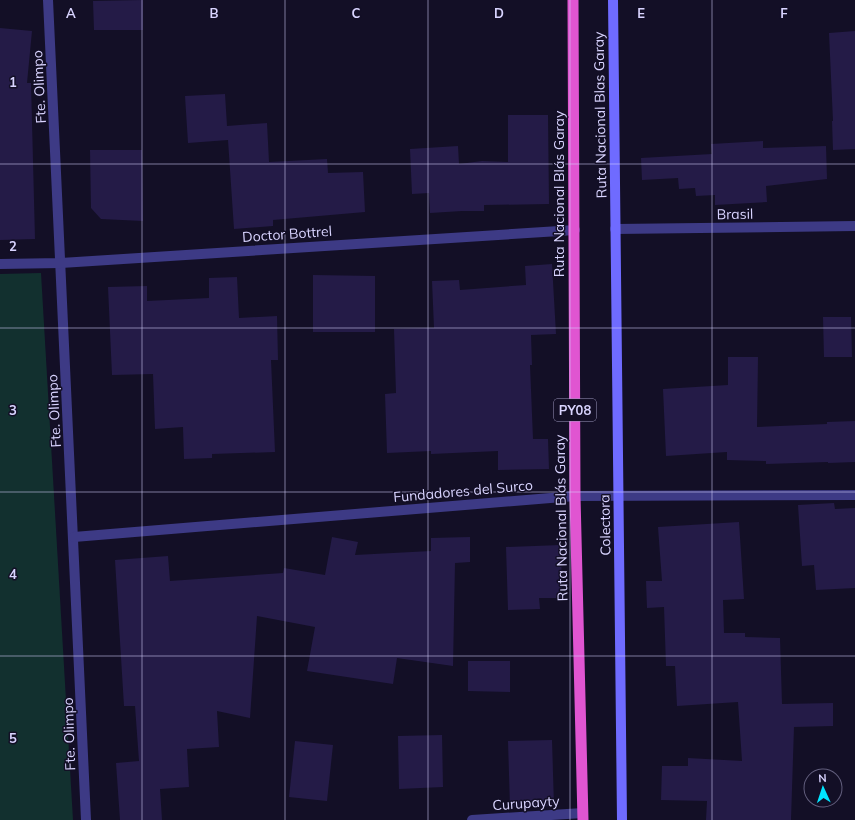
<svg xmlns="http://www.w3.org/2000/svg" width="855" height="820" font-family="Mulish,sans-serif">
<rect width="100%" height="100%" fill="#130f26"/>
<polygon fill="#12302f" points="41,273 73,820 0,820 0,274"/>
<g fill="#241b47">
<polygon points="143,0 143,30 94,30 93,1"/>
<polygon points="0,28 32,31 27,83 31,83 35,239 0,240"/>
<polygon points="855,31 855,149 833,150 832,121 833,121 829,33"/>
<polygon points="225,94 227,126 267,123 269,162 327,159 328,173 363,172 365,212 273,220 273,226 234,229 228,140 188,143 185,96"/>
<polygon points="508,115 548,115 549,204 484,205 484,211 462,211 430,213 429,193 412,194 410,149 458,146 459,164 482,161 508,162"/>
<polygon points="763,141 763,148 826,146 827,179 766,186 767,202 715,205 715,195 696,196 695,188 679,189 678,178 642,180 641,158 712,154 711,144"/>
<polygon points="90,150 142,150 143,221 101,219 91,208"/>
<polygon points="552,264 556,334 531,335 532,365 530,365 533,439 548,439 549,469 498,470 498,451 431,454 431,451 387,453 385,394 396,393 394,329 434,328 432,281 459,280 460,290 526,285 525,266"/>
<polygon points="313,275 375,276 375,332 313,332"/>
<polygon points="237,277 239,318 277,316 278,360 271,360 275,452 212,454 212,458 184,459 183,427 155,429 153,374 112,375 108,287 147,286 147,301 209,298 209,278"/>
<polygon points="823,317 851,317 852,357 824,357"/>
<polygon points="728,357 758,357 757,427 827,424 827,422 855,421 855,462 828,463 828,462 766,464 766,461 727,460 727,452 666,456 663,389 728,385"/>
<polygon points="834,503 835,509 855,508 855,588 816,590 814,565 802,566 798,505"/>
<polygon points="739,522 744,599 723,600 724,633 745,633 745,637 780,638 782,704 833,703 833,726 794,727 791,820 706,820 707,801 661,800 662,766 688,766 688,758 742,761 738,702 677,706 675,666 666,666 664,607 647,608 646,581 662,581 658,527"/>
<polygon points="332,537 358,542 355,555 431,551 431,538 470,537 470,562 455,563 453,666 397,658 393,684 307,671 315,627 257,616 250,718 217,711 219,747 187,749 189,787 160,789 162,820 120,820 116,763 139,761 135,706 124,706 115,560 168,556 170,581 283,573 284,568 325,575"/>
<polygon points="561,545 562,598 539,598 540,609 508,610 506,547"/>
<polygon points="468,661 510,661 510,692 468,691"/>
<polygon points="442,735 443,787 399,789 398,736"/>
<polygon points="552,740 554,806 510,807 508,741"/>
<polygon points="295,741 333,745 327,801 289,797"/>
</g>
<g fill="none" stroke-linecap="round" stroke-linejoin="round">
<g stroke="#3d3a85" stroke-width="10">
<polyline points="48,0 86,820"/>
<polyline points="615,229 855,226"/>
<polyline points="0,264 61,263 575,230"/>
<polyline points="74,537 575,496 855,495"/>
<polyline points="472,820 583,813"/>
</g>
<polyline stroke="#6f6bff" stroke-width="10" points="613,0 622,820"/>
<polyline stroke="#e055d1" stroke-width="11" points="573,0 575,496 583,820"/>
</g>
<path fill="none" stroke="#d9d4ff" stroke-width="1" stroke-opacity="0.55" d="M142 0V820M285 0V820M428 0V820M570 0V820M712 0V820M0 164H855M0 328H855M0 492H855M0 656H855"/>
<g text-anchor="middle" stroke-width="3" stroke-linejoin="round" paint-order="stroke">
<rect fill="#130f26" stroke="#9e99be" stroke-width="1" x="554" y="399" width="42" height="22" rx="3"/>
<g font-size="13" font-weight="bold" fill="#d9d4ff">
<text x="575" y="415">PY08</text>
</g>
<g font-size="14" fill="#d9d4ff" stroke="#130f26">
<text transform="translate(39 87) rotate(-93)" y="5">Fte. Olimpo</text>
<text transform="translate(600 115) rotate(-91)" y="5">Ruta Nacional Blas Garay</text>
<text transform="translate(559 194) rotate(-90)" y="5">Ruta Nacional Blás Garay</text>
<text transform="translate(735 214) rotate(-1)" y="5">Brasil</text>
<text transform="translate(287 234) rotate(-4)" y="5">Doctor Bottrel</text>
<text transform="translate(54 411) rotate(-93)" y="5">Fte. Olimpo</text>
<text transform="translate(463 491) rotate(-5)" y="5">Fundadores del Surco</text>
<text transform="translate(561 518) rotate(-91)" y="5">Ruta Nacional Blás Garay</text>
<text transform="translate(605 525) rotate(-91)" y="5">Colectora</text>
<text transform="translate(69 734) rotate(-92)" y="5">Fte. Olimpo</text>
<text transform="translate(526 803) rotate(-4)" y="5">Curupayty</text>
</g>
</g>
<g font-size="13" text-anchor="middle" font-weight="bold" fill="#d9d4ff" stroke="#130f26" stroke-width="3" stroke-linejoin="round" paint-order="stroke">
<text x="71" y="18">A</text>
<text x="214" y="18">B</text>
<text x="356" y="18">C</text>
<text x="499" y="18">D</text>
<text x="641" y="18">E</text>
<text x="784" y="18">F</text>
<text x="13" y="87">1</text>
<text x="13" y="251">2</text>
<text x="13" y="415">3</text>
<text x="13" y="579">4</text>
<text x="13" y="743">5</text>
</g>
<g transform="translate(823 788) rotate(357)"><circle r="19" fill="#130f26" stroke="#625e7d"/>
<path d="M0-3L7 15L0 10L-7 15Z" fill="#00e5ff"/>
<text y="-6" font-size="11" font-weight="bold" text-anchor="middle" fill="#d9d4ff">N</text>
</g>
</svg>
